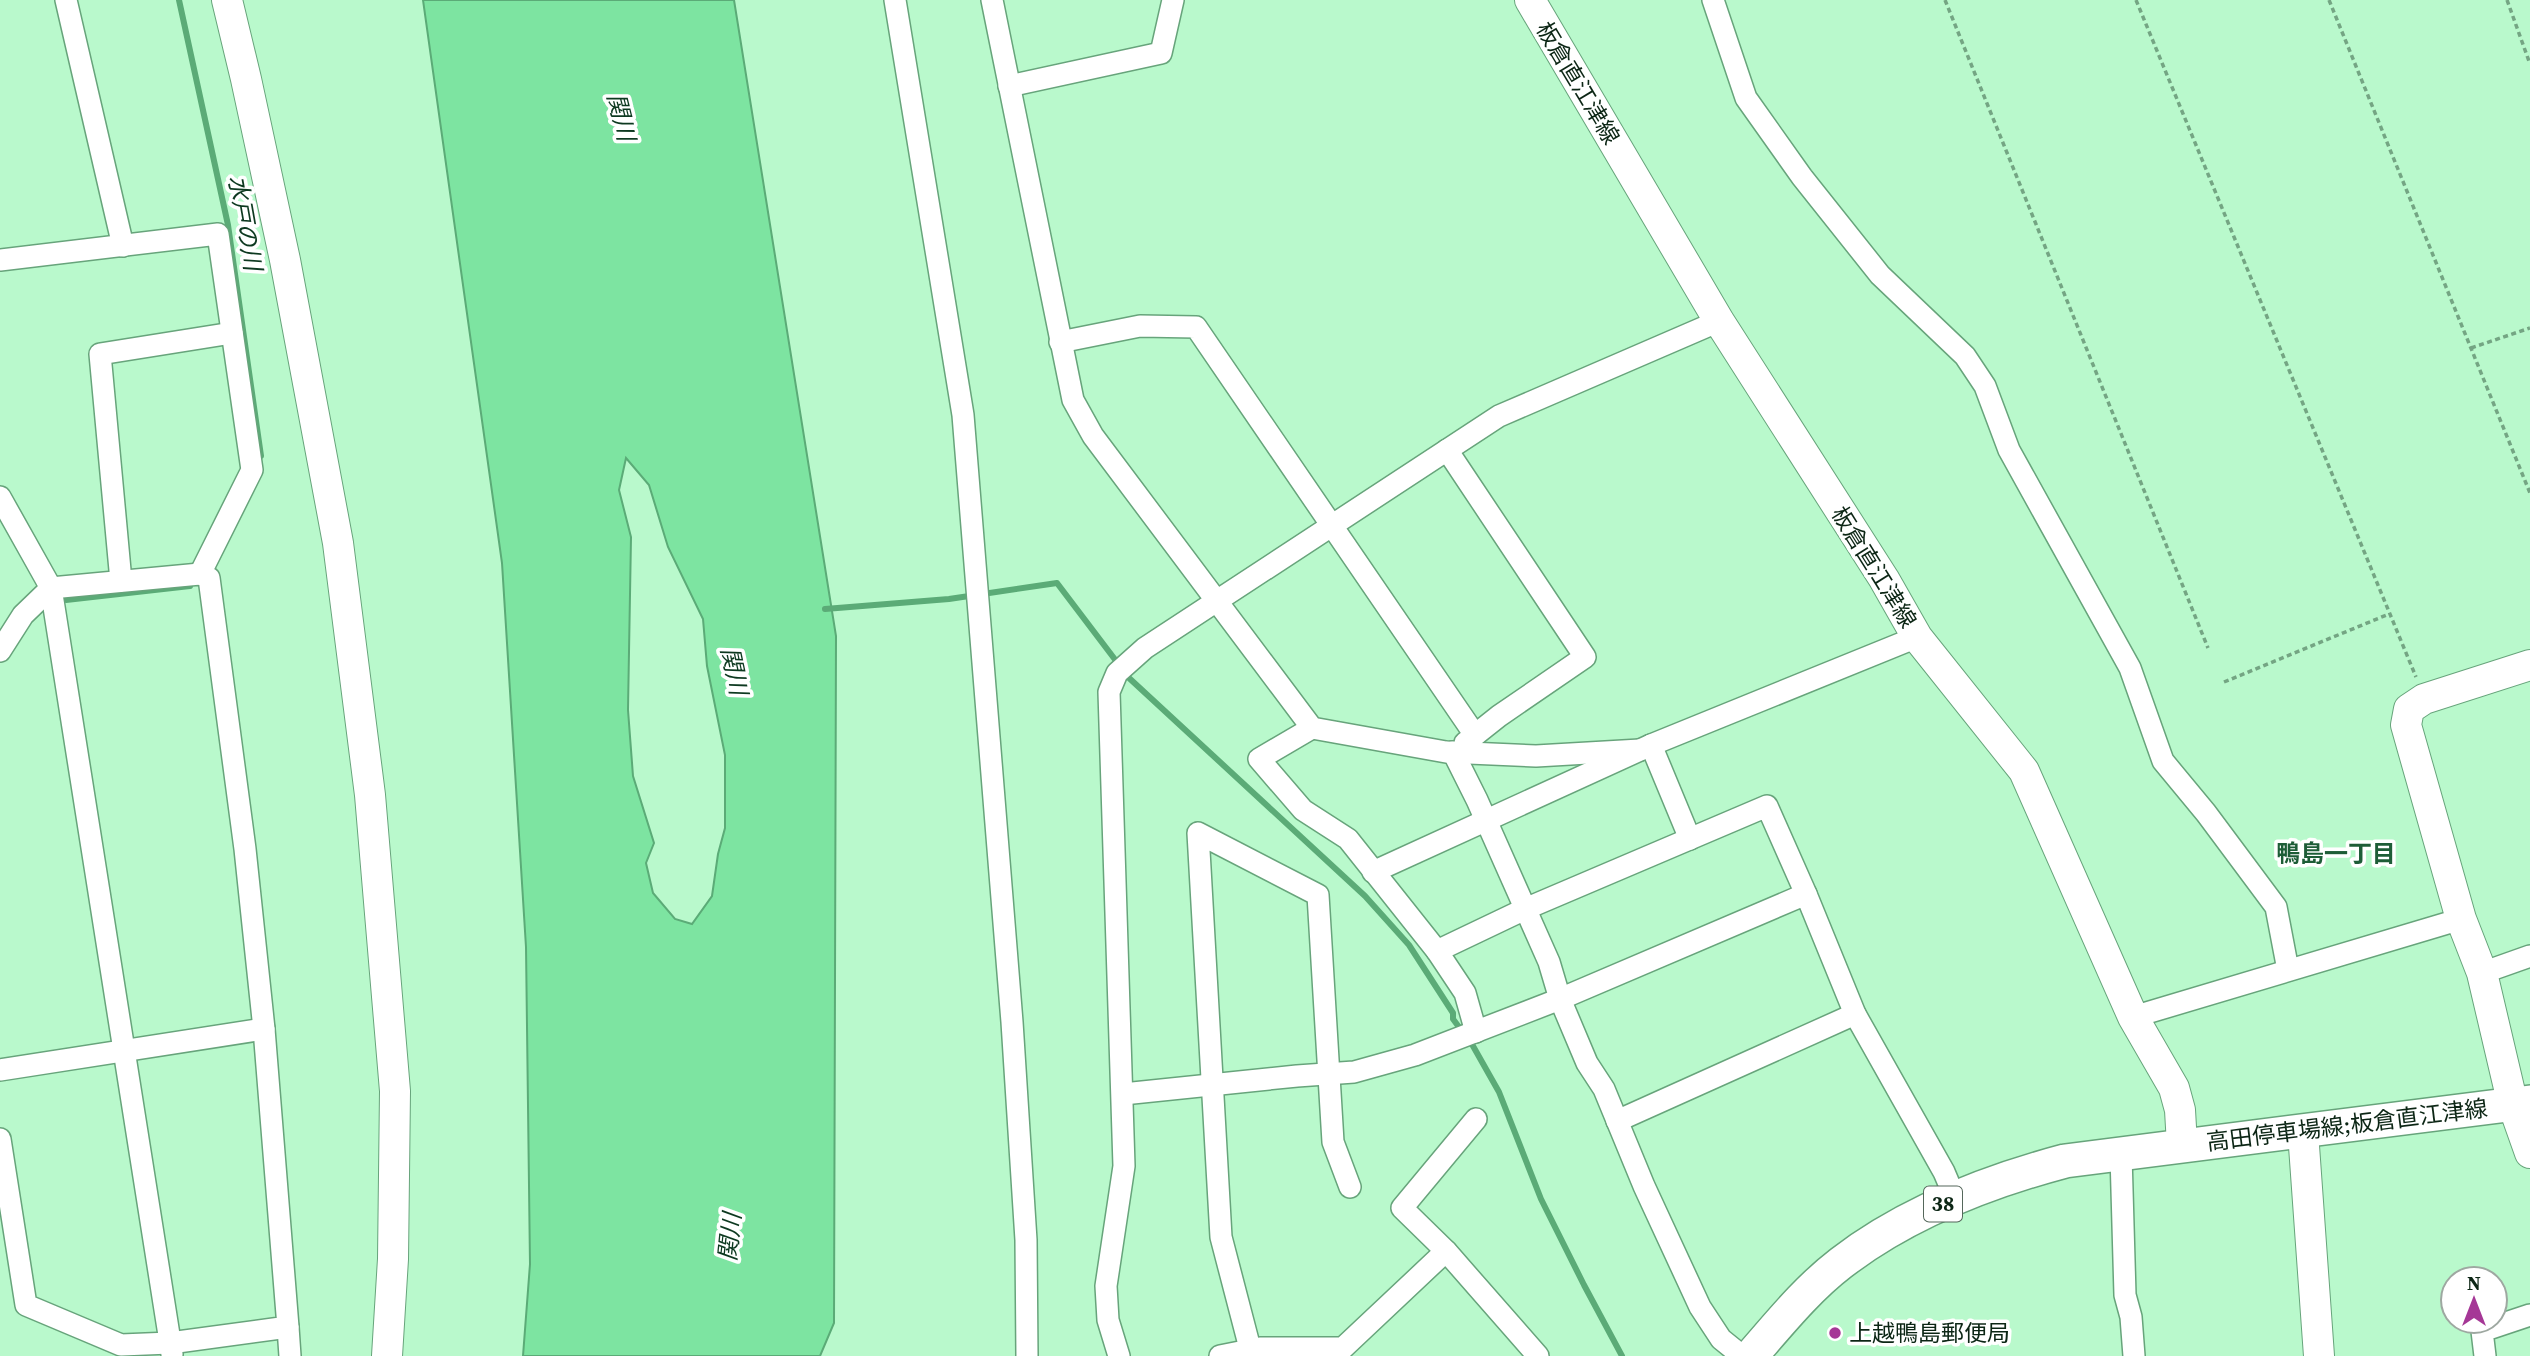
<svg xmlns="http://www.w3.org/2000/svg" width="2530" height="1356" font-family="'Source Serif 4','Noto Sans JP',serif">
<rect width="100%" height="100%" fill="#b9f9cc"/>
<path fill="#7de4a1" stroke="#5bab77" stroke-width="2" fill-rule="evenodd" d="M423 0H734L836 636 834 1323 820 1356H523L530 1264 526 947 502 563ZM626 458 649 485 668 547 703 619 707 666 725 755V828L718 854 712 896 692 924 675 919 653 893 646 863 654 843 633 776 628 710 631 537 619 490Z"/>
<g fill="none" stroke-linecap="round" stroke-linejoin="round">
<g stroke="#5bab77" stroke-width="6">
<polyline points="179,0 228,225 261,456"/>
<polyline points="66,600 190,586"/>
<polyline points="825,609 949,599 1057,583 1129,678 1365,896 1409,945 1453,1013 1453,1019 1473,1046 1499,1092 1541,1199 1584,1285 1622,1356"/>
</g>
<defs>
<g id="street">
<polyline points="66,0 123,246"/>
<polyline points="895,0 963,415 1012,1022 1026,1240 1027,1356"/>
<polyline points="992,0 1073,400 1093,436 1312,728 1446,752 1536,756 1640,750"/>
<polyline points="1713,0 1746,98 1802,177 1880,275 1965,356 1985,386 2009,450 2130,668 2163,761 2206,813 2276,907 2288,970"/>
<polyline points="1009,86 1161,53 1173,0"/>
<polyline points="0,260 218,234 252,470 200,574"/>
<polyline points="1060,342 1140,326 1196,327 1475,735"/>
<polyline points="1447,450 1585,657 1499,716 1465,743"/>
<polyline points="0,497 51,588 172,1354"/>
<polyline points="121,581 100,354 232,333"/>
<polyline points="0,651 23,615 51,588 200,574 209,578 245,849 264,1029 288,1327 170,1343 121,1345 26,1305 0,1139"/>
<polyline points="1312,728 1259,759 1303,810 1348,839 1437,951"/>
<polyline points="1651,745 1690,839"/>
<polyline points="1453,752 1477,800 1549,962 1560,999 1587,1063 1604,1089 1644,1186 1700,1307 1721,1339 1742,1356"/>
<polyline points="1373,872 1651,745 1917,637"/>
<polyline points="2482,973 2530,956"/>
<polyline points="2133,1017 2461,919"/>
<polyline points="1476,1032 1465,993 1437,951 1525,909 1767,806 1806,894"/>
<polyline points="0,1070 264,1029"/>
<polyline points="1123,1094 1297,1076 1354,1072 1415,1055 1560,999 1806,894 1855,1014 1944,1172 1955,1198"/>
<polyline points="1617,1121 1855,1014"/>
<polyline points="2121,1155 2125,1295 2131,1317 2134,1356"/>
<polyline points="1446,1251 1402,1208 1476,1119"/>
<polyline points="288,1327 290,1356"/>
<polyline points="1119,1356 1108,1320 1106,1286 1124,1166 1109,692 1117,673 1145,648 1499,416 1719,321"/>
<polyline points="1220,1356 1260,1348 1343,1348 1446,1251 1538,1356"/>
<polyline points="1252,1356 1221,1237 1198,833 1318,895 1333,1142 1350,1187"/>
<polyline points="2485,1356 2482,1331 2530,1315"/>
</g>
<g id="secondary">
<polyline points="227,0 246,79 285,260 338,543 370,795 395,1091 393,1259 387,1356"/>
<polyline points="1530,0 1719,321 1884,579 1917,637 2024,771 2133,1017 2174,1088 2180,1110 2182,1145"/>
<polyline points="2530,665 2424,699 2409,709 2406,725 2461,919 2482,973 2513,1105 2530,1153"/>
<polyline points="2303,1132 2319,1356"/>
</g>
<path id="primary" d="M1751 1356C1779 1324 1807 1289 1841 1263 1906 1213 1986 1182 2065 1161L2530 1102"/>
</defs>
<use href="#street" stroke="#67a47b" stroke-width="24"/>
<use href="#secondary" stroke="#67a47b" stroke-width="32"/>
<use href="#primary" stroke="#67a47b" stroke-width="36"/>
<g stroke="#74a583" stroke-width="3.5" stroke-dasharray="5 3.5" stroke-linecap="butt">
<polyline points="1945,0 2208,648"/>
<polyline points="2136,0 2416,677"/>
<polyline points="2329,0 2530,493"/>
<polyline points="2507,0 2530,64"/>
<polyline points="2471,348 2530,328"/>
<polyline points="2224,682 2389,614"/>
</g>
<use href="#street" stroke="#fff" stroke-width="21"/>
<use href="#secondary" stroke="#fff" stroke-width="30"/>
<use href="#primary" stroke="#fff" stroke-width="33"/>
</g>
<circle fill="#a53796" stroke="#fff" stroke-width="2.5" cx="1835" cy="1333" r="7"/>
<g text-anchor="middle" stroke-width="7" stroke-linejoin="round" paint-order="stroke">
<rect fill="#fff" stroke="#55675b" stroke-width="2" x="1924" y="1186.5" width="38" height="35" rx="5"/>
<g font-size="21" font-weight="bold" fill="#0c2615">
<text x="1943" y="1211">38</text>
</g>
<g font-size="23" fill="#0c2615" stroke="#fff">
<text transform="translate(1578 83) rotate(59)" y="8">板倉直江津線</text>
<text transform="translate(1874 567) rotate(58)" y="8">板倉直江津線</text>
<text transform="translate(2347 1125) rotate(-7)" y="8">高田停車場線;板倉直江津線</text>
</g>
<g font-size="23" fill="#0c2615" stroke="#fff" text-anchor="start">
<text x="1849" y="1341">上越鴨島郵便局</text>
</g>
<g font-size="24" font-style="italic" fill="#0d3920" stroke="#fff">
<text transform="translate(621 117) rotate(76)" y="8">関川</text>
<text transform="translate(245 223) rotate(80)" y="8">水戸の川</text>
<text transform="translate(734 671) rotate(78)" y="8">関川</text>
<text transform="translate(730 1237) rotate(-84)" y="8">関川</text>
</g>
<g font-size="24" font-weight="bold" fill="#1e5d37" stroke="#fff">
<text x="2336" y="862">鴨島一丁目</text>
</g>
</g>
<g transform="translate(2474 1300)"><circle r="33" fill="#ffffff" stroke="#9ea8a1" stroke-width="2"/>
<path d="M0-5L12 26L0 18L-12 26Z" fill="#a53796"/>
<text y="-10" font-size="19" font-weight="bold" text-anchor="middle" fill="#0c2615">N</text>
</g>
</svg>
